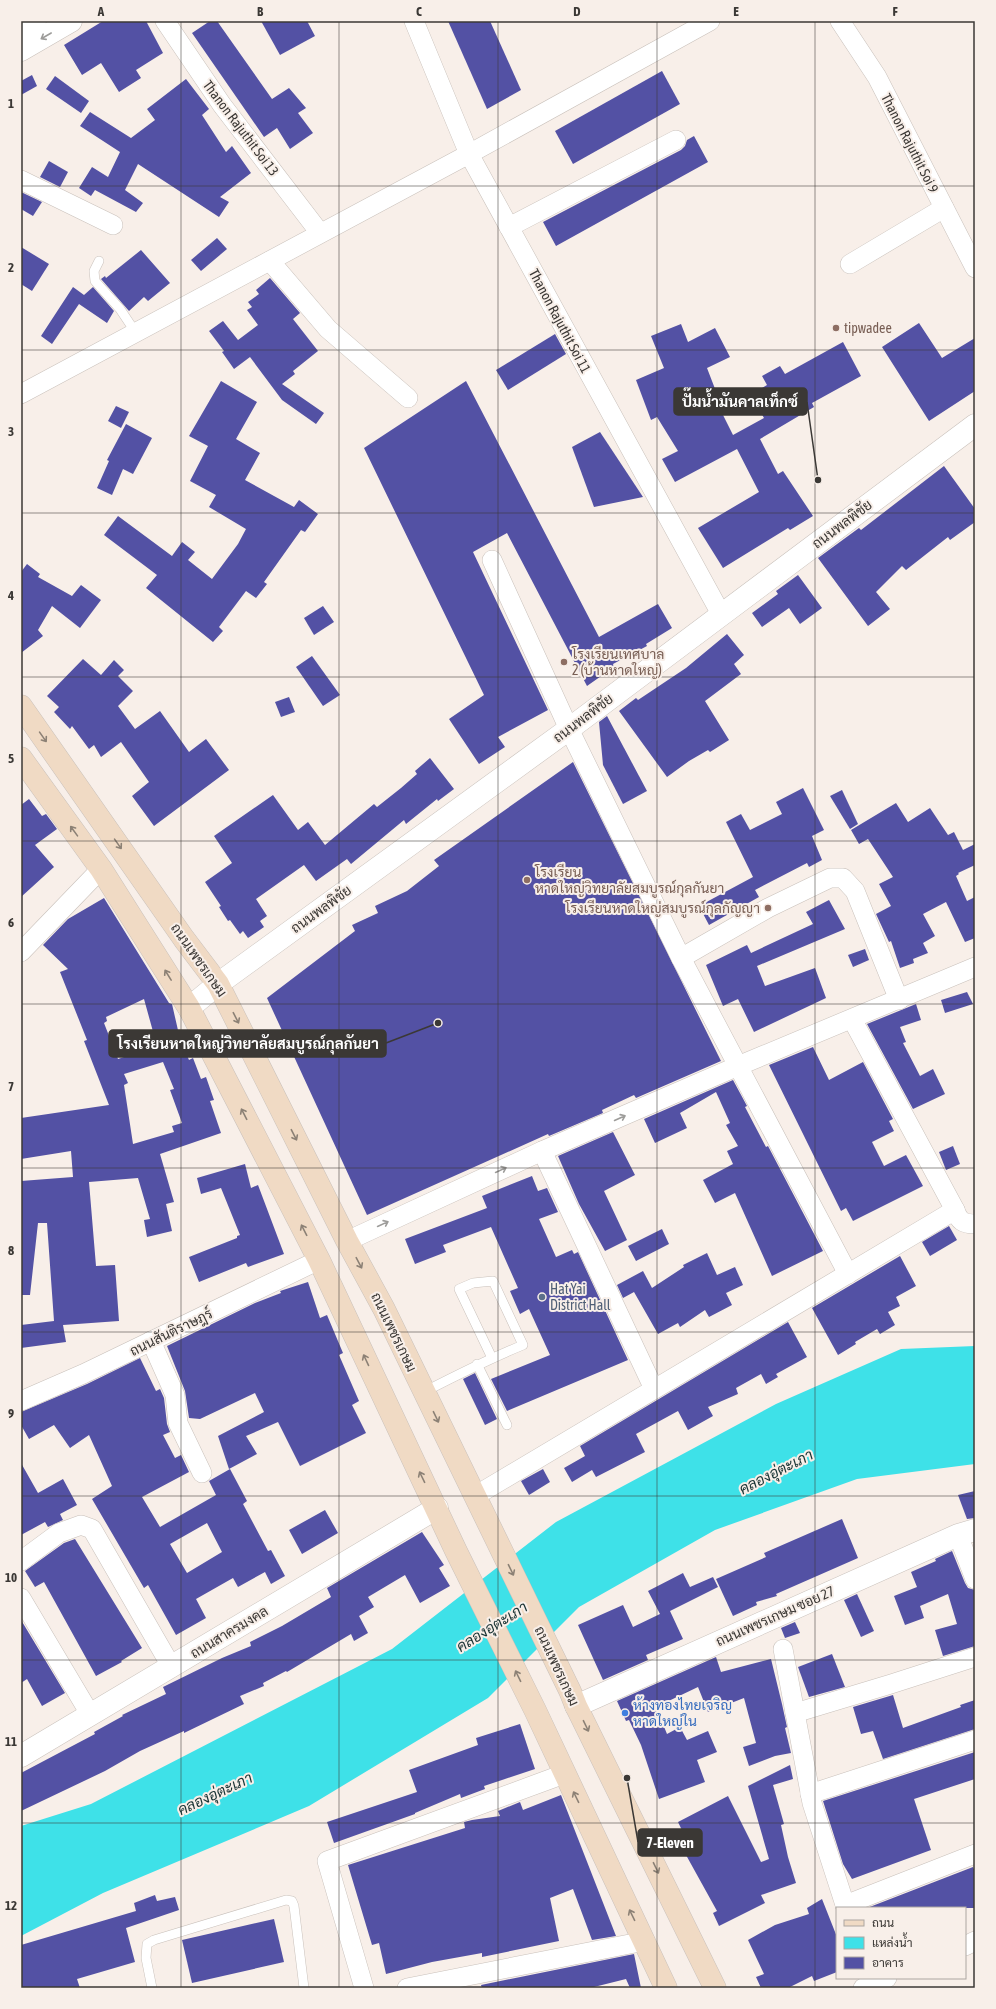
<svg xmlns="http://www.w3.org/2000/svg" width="996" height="2009" font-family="'Asap Condensed',Sarabun,sans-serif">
<rect width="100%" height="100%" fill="#f8efe9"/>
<polygon fill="#3ee1e8" points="975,1346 975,1464 857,1479 715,1530 579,1607 488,1698 309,1806 103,1893 21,1936 21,1826 91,1804 392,1649 556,1522 776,1404 901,1349"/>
<g fill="#5351a4" fill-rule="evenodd">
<polygon points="103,21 146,21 163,53 136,70 141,78 119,92 101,63 82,75 64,45"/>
<polygon points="210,21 217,21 272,99 289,88 306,108 298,113 313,133 290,149 277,128 264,137 192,33"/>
<polygon points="261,21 307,21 315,36 280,55"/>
<polygon points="448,21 490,21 521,90 487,109"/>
<polygon points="662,71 680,104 573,164 555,131"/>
<polygon points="32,75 37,86 21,95 21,81"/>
<polygon points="55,76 89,101 81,113 46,89"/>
<polygon points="186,79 209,109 202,115 226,152 232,146 251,173 220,197 229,202 219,217 138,164 125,190 143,203 136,212 95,190 91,196 79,188 92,167 108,177 120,152 80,126 90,112 131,138 155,120 147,109"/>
<polygon points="694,136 708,162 556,246 543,222 681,150 685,146 687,140"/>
<polygon points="49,161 68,172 60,187 40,177"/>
<polygon points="21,192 42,202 33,216 21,209"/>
<polygon points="217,238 227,249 201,271 191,260"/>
<polygon points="21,247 49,264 32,291 21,284"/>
<polygon points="141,250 170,283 148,301 144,297 129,311 101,279 105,276 106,278"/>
<polygon points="270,278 300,313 293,319 318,351 293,371 295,374 282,384 324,413 316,424 282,400 250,357 234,369 222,352 224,351 209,331 223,321 238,340 258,325 247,310 252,307 248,302 259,294 256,290"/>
<polygon points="73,287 84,295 93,287 114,311 107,323 79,304 52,344 41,336"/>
<polygon points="919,323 942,358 975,338 975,391 929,421 882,347"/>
<polygon points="681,324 688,342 715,328 730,357 707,368 717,394 713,395 733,435 764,418 756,404 767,397 762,388 767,385 762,376 780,366 785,374 843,342 861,376 812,403 814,407 760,439 778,474 783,471 813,516 790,530 788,528 723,568 698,528 759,492 737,449 675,482 662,459 678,451 657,417 651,420 636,380 664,368 651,336"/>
<polygon points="555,334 566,354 508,390 496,370"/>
<polygon points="221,381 257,402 236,439 260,453 245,480 294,507 299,500 318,514 305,532 301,530 264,582 267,584 256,598 246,591 219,627 223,631 213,642 146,588 157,575 104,535 118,516 172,556 182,542 195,552 188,560 212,579 238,544 246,529 209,507 216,495 190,481 208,446 189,436"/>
<polygon points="466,381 599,637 658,604 672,628 646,644 647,646 613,664 614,667 587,686 507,533 473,552 548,710 498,737 505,747 479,764 449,719 484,695 364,448"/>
<polygon points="116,406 129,412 121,428 108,421"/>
<polygon points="126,424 152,438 133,474 123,469 112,495 97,488 109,461 107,460"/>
<polygon points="600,432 643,497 594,507 572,447"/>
<polygon points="944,466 975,509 975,522 950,540 948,537 906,570 902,566 876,592 890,609 868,626 818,558 859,528 861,530"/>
<polygon points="27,564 40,574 38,577 72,596 81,585 101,600 80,628 52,606 38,630 43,636 21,653 21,572"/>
<polygon points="798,575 822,608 800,624 789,608 762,627 752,613 778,594 776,591"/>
<polygon points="323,606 334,622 314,635 304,618"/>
<polygon points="727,634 744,655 734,664 741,674 705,701 729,740 710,752 708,750 689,761 667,777 619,711 636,698 638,700 686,668"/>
<polygon points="312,656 340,695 323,706 296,667"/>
<polygon points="83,659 101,675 114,660 124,670 118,676 133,691 118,706 135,729 160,711 189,752 206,739 229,770 154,826 132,796 149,782 121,742 101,757 94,745 89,749 72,726 70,729 54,712 59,707 47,696"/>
<polygon points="289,697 295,712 281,717 275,702"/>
<polygon points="607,716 647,791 623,804 603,765 599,722"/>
<polygon points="430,758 454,789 438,801 437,799 406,824 404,820 351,864 347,859 316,881 304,865 256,899 267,916 260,921 264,927 248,938 243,931 240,934 230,920 228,921 219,907 221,906 205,882 232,863 214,836 273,795 298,830 308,822 325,845 374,804 377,807 401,788 417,774 415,771"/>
<polygon points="573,762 721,1061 636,1098 634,1095 602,1110 603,1113 549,1136 548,1134 367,1215 267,998 355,931 352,925 378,913 375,906 407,891 439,866 434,860"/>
<polygon points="803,788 824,830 812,836 822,860 809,867 807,863 755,890 759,897 709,925 699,906 753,877 726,822 741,814 750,830 782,814 776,802"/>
<polygon points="842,790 858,824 850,829 830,796"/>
<polygon points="29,799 42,816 46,814 57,829 35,845 54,867 21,897 21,805"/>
<polygon points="896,803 908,822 930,808 948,835 954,832 963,850 975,844 975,865 958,873 959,874 956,876 967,901 975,897 975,938 965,942 946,902 923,914 935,936 923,943 928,953 913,959 914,963 900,968 891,941 889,942 876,914 891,906 879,884 893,877 868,839 859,844 851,830"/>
<path d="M104 898 169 1003 172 1004 180 1039 189 1060 193 1058 201 1079 206 1077 214 1100 210 1101 221 1133 160 1154 174 1202 166 1204 172 1231 147 1237 144 1220 150 1219 138 1178 89 1182 96 1266 115 1265 119 1321 63 1325 66 1342 21 1348V1325L54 1321 47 1223H38L30 1295H21V1181L73 1177 71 1151 21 1159V1118L109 1105 84 1041 87 1040 60 972 68 969 43 945 68 919ZM144 999 157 1046 118 1059 104 1023 107 1021 106 1017ZM163 1062 174 1089 170 1090 182 1123 172 1126 174 1132 133 1144 124 1085 128 1083 124 1074Z"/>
<polygon points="829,900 845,929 757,966 765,986 815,968 826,998 754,1032 738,999 723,1006 706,965 747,945 751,953 813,924 806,912"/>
<polygon points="865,949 869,960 853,967 848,955"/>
<polygon points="967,992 973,1004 945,1013 941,1000"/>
<polygon points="916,1004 921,1020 900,1027 906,1042 903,1043 920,1076 933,1069 945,1094 913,1109 867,1024"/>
<polygon points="813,1047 829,1080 863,1062 893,1119 889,1121 894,1131 872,1142 884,1166 906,1155 923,1186 853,1221 846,1208 841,1211 769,1065"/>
<polygon points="733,1080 747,1106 745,1107 766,1147 768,1146 823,1251 772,1276 735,1193 715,1203 703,1180 733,1164 727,1151 738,1146 726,1125 730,1123 716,1092 680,1113 687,1128 655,1143 644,1119"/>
<polygon points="613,1132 635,1175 604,1191 627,1240 605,1251 579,1204 558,1156"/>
<polygon points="953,1146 960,1164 946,1170 939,1152"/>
<polygon points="245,1164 251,1188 258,1185 284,1254 248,1267 246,1263 199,1282 189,1257 237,1238 237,1236 240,1235 221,1188 201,1194 197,1178"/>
<polygon points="532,1176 538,1191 547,1188 558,1212 539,1219 556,1257 572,1250 574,1254 578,1252 628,1360 507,1411 491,1379 550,1355 529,1309 520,1314 510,1291 518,1288 491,1227 443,1245 446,1252 415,1264 405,1239 487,1208 482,1196"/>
<polygon points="949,1226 957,1240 930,1256 922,1242"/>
<polygon points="662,1229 669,1244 636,1261 628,1246"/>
<polygon points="707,1253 717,1275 735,1267 743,1285 726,1293 732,1305 709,1317 705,1310 680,1327 678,1323 658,1334 634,1292 623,1298 617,1285 643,1271 652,1288 684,1267 683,1265"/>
<polygon points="900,1256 916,1286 896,1297 900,1306 888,1312 895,1325 880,1334 877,1329 855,1342 856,1344 838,1355 812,1308"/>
<polygon points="308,1282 320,1318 327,1315 343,1353 339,1355 359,1401 352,1405 366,1433 300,1466 278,1422 246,1436 257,1454 229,1469 218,1436 264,1412 255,1393 200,1419 189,1418 185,1391 167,1346 255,1303 281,1293 280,1291"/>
<polygon points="788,1322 807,1357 776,1374 778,1377 766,1384 761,1374 736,1388 738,1394 708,1407 713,1416 688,1430 678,1411 636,1434 645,1452 596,1477 592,1470 572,1482 564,1468 585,1456 580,1446"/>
<path d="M140 1358 156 1391 160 1389 164 1398 167 1424 170 1432 163 1435 175 1458 181 1455 189 1472 142 1497 160 1527 216 1495 209 1481 230 1469 247 1501 243 1504 268 1551 271 1550 285 1576 271 1584 265 1572 238 1587 233 1578 196 1599 206 1618 176 1635 148 1585 144 1588 92 1499 112 1486 89 1435 70 1448 54 1425 29 1439 21 1425V1412L87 1384ZM207 1523 222 1552 187 1573 170 1544Z"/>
<polygon points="475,1373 497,1419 485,1425 463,1379"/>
<polygon points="21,1463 38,1493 63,1479 77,1505 60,1514 63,1520 48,1527 45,1522 21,1535"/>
<polygon points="543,1469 550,1482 529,1495 521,1481"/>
<polygon points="975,1491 975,1518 967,1519 958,1495"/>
<polygon points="325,1510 338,1533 302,1554 289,1530"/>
<polygon points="842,1519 858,1558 776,1594 777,1596 756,1602 757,1605 733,1616 716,1579 766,1557 764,1553"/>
<polygon points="422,1532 444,1565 439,1568 450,1586 420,1603 405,1575 368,1597 374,1607 359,1616 368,1633 354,1641 351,1634 287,1672 286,1671 263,1683 264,1686 240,1696 244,1704 184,1733 184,1731 140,1751 105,1771 21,1811 21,1773 95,1734 94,1732 123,1716 122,1715 166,1694 163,1687 222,1658 251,1646 250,1642 282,1626 331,1597 327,1588"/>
<polygon points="75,1539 142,1648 121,1661 122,1662 96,1676 44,1582 35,1587 25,1571 64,1543"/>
<polygon points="952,1551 965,1583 968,1588 975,1590 975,1646 943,1656 935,1630 957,1624 948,1594 920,1606 924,1618 905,1625 894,1596 917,1587 911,1572 936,1561 935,1559"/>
<polygon points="683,1573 690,1587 713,1577 718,1587 670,1611 683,1639 646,1655 648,1660 603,1680 578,1625 623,1605 633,1627 660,1614 648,1591"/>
<polygon points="857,1594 874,1631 861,1637 844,1600"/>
<polygon points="21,1620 65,1693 42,1706 27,1679 21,1683"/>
<polygon points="795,1622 800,1633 785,1638 781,1628"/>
<polygon points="832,1654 845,1687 809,1697 798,1667"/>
<polygon points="716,1657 721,1672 771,1659 782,1704 787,1727 785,1728 791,1753 775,1756 749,1766 743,1747 756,1743 744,1698 708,1712 698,1687 656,1707 667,1734 680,1727 687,1740 708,1731 717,1752 697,1760 705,1782 659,1799 641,1745 629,1720 626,1721 617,1701"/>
<polygon points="893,1695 903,1728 961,1707 960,1705 975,1700 975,1729 883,1759 873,1731 861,1734 853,1707"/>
<polygon points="520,1724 535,1769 484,1786 485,1789 461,1798 460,1794 415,1813 415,1814 334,1843 327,1822 417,1792 409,1770 478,1745 476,1738"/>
<polygon points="975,1752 975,1779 914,1799 931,1850 852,1879 843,1864 823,1801"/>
<polygon points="790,1765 793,1779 773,1785 784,1824 781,1825 788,1857 796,1883 761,1895 765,1903 719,1926 713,1913 717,1911 686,1855 692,1851 678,1822 728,1796 761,1862 769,1859 748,1786"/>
<polygon points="561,1795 616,1936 592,1940 573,1889 550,1898 559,1941 482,1957 482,1953 432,1962 386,1974 379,1943 372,1945 348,1865 465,1828 464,1822 472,1820 500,1816 498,1811 520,1802 523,1810"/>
<polygon points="973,1867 975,1872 975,1908 867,1908"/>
<polygon points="155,1895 157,1901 175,1897 179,1910 126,1928 135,1962 77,1979 80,1988 21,1988 21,1945 136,1911 134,1903"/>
<polygon points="822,1899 837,1937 837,1972 814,1981 812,1976 788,1988 761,1988 756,1977 764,1974 748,1940 775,1925 809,1914 807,1908"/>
<polygon points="274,1919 284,1962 192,1983 182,1940"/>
<polygon points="634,1954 641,1988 630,1988 626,1979 590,1988 482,1988 481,1985"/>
</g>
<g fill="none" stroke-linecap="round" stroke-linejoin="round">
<defs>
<g id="service">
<polyline points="99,261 94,271 95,281 120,309 136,333"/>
<polyline points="477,1364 507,1425"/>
<path d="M424 1392C457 1375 489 1359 523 1345L493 1281 473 1283 459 1289 492 1358"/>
<polyline points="152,1988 146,1958 147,1944 154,1940 286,1900 292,1901 294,1906 304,1988"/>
</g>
<g id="minor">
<polyline points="165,21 222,105 320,233"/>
<polyline points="414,21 469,154 721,614"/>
<polyline points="840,21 877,77 975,268"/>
<polyline points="21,180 113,225"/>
<polyline points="509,227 676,140"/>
<polyline points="270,261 328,329 408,398"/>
<polyline points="850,264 944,208"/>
<polyline points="21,394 469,154 710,21"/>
<polyline points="492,560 569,729 681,958 848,1274"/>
<polyline points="21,952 101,869"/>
<polyline points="681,958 768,908 830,878 843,878 855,891 899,1000"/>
<polyline points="542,1151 654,1389"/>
<path d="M955 1210C959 1221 963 1224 975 1224"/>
<polyline points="347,1241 542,1151 738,1066 975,967"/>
<polyline points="151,1341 175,1395 178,1423 202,1473"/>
<polyline points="21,1401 83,1374 319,1260"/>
<polyline points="475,1496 955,1210 852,1019"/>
<polyline points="958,1535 975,1579"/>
<polyline points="21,1561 59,1533 81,1525 92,1529 171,1666"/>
<polyline points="21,1598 90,1714"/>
<polyline points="783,1649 812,1803 846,1908"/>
<polyline points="795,1713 891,1684 975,1657"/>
<polyline points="810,1794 975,1740"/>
<polyline points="845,1905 975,1854"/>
<polyline points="965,1946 975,1941"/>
<polyline points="364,1988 327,1861 564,1774"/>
<polyline points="407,1988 645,1941"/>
<polyline points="863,1988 887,1978"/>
</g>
<g id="tertiary">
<polyline points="21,29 35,21"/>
<polyline points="21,50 71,21"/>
<polyline points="189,1008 218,984 569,729 975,425"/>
<polyline points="576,1706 958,1535 975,1530"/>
<polyline points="21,1756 437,1508"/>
</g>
<g id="secondary">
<polyline points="21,706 184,939 218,984 347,1241 384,1309 570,1691 576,1706 715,1988"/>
<polyline points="21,758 101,869 189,1008 319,1260 456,1551 535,1710 666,1988"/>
</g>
</defs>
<use href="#service" stroke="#c9c1bb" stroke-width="10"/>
<use href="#minor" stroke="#c9c1bb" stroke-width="20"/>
<use href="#tertiary" stroke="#c9c1bb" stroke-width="23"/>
<use href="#secondary" stroke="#c9c1bb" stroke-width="23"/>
<use href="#service" stroke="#fff" stroke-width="9"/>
<use href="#minor" stroke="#fff" stroke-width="19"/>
<use href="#tertiary" stroke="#fff" stroke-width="22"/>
<use href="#secondary" stroke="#f0dac4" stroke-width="22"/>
</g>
<defs><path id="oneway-shaft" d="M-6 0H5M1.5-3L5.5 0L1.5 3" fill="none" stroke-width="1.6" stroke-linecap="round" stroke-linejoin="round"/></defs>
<g stroke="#9d9c9a">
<use href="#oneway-shaft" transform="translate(46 36) rotate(150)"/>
<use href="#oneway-shaft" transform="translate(620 1118) rotate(-24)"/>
<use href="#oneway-shaft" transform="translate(501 1170) rotate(-25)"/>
<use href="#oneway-shaft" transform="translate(383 1224) rotate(-25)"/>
</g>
<g stroke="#8c8175">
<use href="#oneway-shaft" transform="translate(43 737) rotate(55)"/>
<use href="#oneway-shaft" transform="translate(74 831) rotate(-126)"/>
<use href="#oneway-shaft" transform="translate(118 844) rotate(55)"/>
<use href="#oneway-shaft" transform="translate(168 975) rotate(-122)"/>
<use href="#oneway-shaft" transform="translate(236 1018) rotate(63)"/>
<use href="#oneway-shaft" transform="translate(244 1114) rotate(-117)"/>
<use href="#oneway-shaft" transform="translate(294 1135) rotate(63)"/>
<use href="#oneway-shaft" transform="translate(304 1230) rotate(-117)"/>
<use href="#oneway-shaft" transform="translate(359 1263) rotate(62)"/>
<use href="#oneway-shaft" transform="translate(366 1360) rotate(-115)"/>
<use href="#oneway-shaft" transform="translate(436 1417) rotate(64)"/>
<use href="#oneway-shaft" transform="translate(422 1477) rotate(-116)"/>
<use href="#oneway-shaft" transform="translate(511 1570) rotate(64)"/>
<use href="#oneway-shaft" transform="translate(518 1676) rotate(-116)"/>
<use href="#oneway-shaft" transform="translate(586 1726) rotate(64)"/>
<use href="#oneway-shaft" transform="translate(576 1797) rotate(-116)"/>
<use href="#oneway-shaft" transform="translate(656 1868) rotate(64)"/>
<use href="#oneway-shaft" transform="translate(632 1915) rotate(-116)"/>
</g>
<path fill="none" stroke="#3b3835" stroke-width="1" stroke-opacity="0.55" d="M181 21V1988M339 21V1988M498 21V1988M657 21V1988M815 21V1988M21 186H975M21 350H975M21 513H975M21 677H975M21 841H975M21 1004H975M21 1168H975M21 1332H975M21 1496H975M21 1660H975M21 1823H975"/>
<g fill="#8d6e63" stroke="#f8efe9" stroke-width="1.5">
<circle cx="836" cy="328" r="4"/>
<circle cx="564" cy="662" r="4"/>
<circle cx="527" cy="880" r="4"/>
<circle cx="768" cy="908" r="4"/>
</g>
<circle fill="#5c6f8a" stroke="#f8efe9" stroke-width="1.5" cx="542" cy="1297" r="4"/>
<circle fill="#3f7fe0" stroke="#f8efe9" stroke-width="1.5" cx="625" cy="1713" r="4"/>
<g text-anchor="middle" stroke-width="4" stroke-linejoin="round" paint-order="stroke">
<g font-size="14" fill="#3b3835" stroke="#f8efe9">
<text transform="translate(241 128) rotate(53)" y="5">Thanon Rajuthit Soi 13</text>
<text transform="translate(910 143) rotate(63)" y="5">Thanon Rajuthit Soi 9</text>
<text transform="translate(560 321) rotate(62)" y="5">Thanon Rajuthit Soi 11</text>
<text transform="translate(842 524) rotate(-37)" y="5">ถนนพลพิชัย</text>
<text transform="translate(583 718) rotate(-37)" y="5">ถนนพลพิชัย</text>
<text transform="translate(321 909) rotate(-36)" y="5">ถนนพลพิชัย</text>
<text transform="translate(199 960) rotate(55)" y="5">ถนนเพชรเกษม</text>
<text transform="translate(171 1332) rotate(-26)" y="5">ถนนสันติราษฎร์</text>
<text transform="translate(394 1332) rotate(64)" y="5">ถนนเพชรเกษม</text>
<text transform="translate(775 1616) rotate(-24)" y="5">ถนนเพชรเกษม ซอย 27</text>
<text transform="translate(229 1632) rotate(-31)" y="5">ถนนสาครมงคล</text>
<text transform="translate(557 1666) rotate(65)" y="5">ถนนเพชรเกษม</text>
</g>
<g font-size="14" fill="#785e54" stroke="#f8efe9" text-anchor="start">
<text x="844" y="333">tipwadee</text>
<text x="572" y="659">โรงเรียนเทศบาล<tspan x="572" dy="16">2 (บ้านหาดใหญ่)</tspan></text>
<text x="535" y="877">โรงเรียน<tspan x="535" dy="16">หาดใหญ่วิทยาลัยสมบูรณ์กุลกันยา</tspan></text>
<text x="760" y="913" text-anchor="end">โรงเรียนหาดใหญ่สมบูรณ์กุลกัญญา</text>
</g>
<g font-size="14" fill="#4e5e75" stroke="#f8efe9" text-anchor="start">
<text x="550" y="1294">Hat Yai<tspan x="550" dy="16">District Hall</tspan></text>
</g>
<g font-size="14" fill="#366cbe" stroke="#f8efe9" text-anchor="start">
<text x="633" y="1710">ห้างทองไทยเจริญ<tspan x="633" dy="16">หาดใหญ่ใน</tspan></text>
</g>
<g font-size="15" font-style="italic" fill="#193334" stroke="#f8efe9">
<text transform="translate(776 1472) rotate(-27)" y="5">คลองอุ่ตะเภา</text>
<text transform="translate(492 1627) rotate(-32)" y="5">คลองอุ่ตะเภา</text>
<text transform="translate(215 1794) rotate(-25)" y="5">คลองอุ่ตะเภา</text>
</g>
</g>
<path fill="none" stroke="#3b3835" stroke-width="1.5" d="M818 480L807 402M438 1023L386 1043M627 1778L638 1842"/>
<g fill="#3b3835" stroke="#f8efe9" stroke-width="1.5">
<circle cx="818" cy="480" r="4"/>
<circle cx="438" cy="1023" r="4"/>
<circle cx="627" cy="1778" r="4"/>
</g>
<g fill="#3b3835" stroke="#3b3835" stroke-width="1.5">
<rect x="674" y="388" width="133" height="27" rx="4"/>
<rect x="109" y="1030" width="277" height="27" rx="4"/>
<rect x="638" y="1829" width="64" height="27" rx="4"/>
</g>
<g font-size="15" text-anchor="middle" font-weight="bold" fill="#fff">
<text x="740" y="407">ปั๊มน้ำมันคาลเท็กซ์</text>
<text x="248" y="1049">โรงเรียนหาดใหญ่วิทยาลัยสมบูรณ์กุลกันยา</text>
<text x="670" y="1848">7-Eleven</text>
</g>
<rect width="996" height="2009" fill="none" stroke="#f8efe9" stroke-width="44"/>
<rect x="836" y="1907" width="130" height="72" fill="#f8efe9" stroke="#aca6a1"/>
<rect x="844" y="1920" width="20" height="6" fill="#f0dac4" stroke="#aca6a1"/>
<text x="872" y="1927" font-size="12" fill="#3b3835">ถนน</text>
<rect x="844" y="1937" width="20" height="12" fill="#3ee1e8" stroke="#aca6a1"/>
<text x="872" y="1947" font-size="12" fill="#3b3835">แหล่งน้ำ</text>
<rect x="844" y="1957" width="20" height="12" fill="#5351a4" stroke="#aca6a1"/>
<text x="872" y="1967" font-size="12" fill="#3b3835">อาคาร</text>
<rect x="22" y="22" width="952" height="1965" fill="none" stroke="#3b3835" stroke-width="1.5"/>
<g font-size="13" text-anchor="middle" font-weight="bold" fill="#3b3835">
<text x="101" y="16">A</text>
<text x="260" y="16">B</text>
<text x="419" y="16">C</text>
<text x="577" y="16">D</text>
<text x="736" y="16">E</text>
<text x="895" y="16">F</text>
<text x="11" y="108">1</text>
<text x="11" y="272">2</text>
<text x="11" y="436">3</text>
<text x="11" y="600">4</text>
<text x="11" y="763">5</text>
<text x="11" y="927">6</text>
<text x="11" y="1091">7</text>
<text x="11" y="1255">8</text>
<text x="11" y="1418">9</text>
<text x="11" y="1582">10</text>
<text x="11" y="1746">11</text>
<text x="11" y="1910">12</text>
</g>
</svg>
